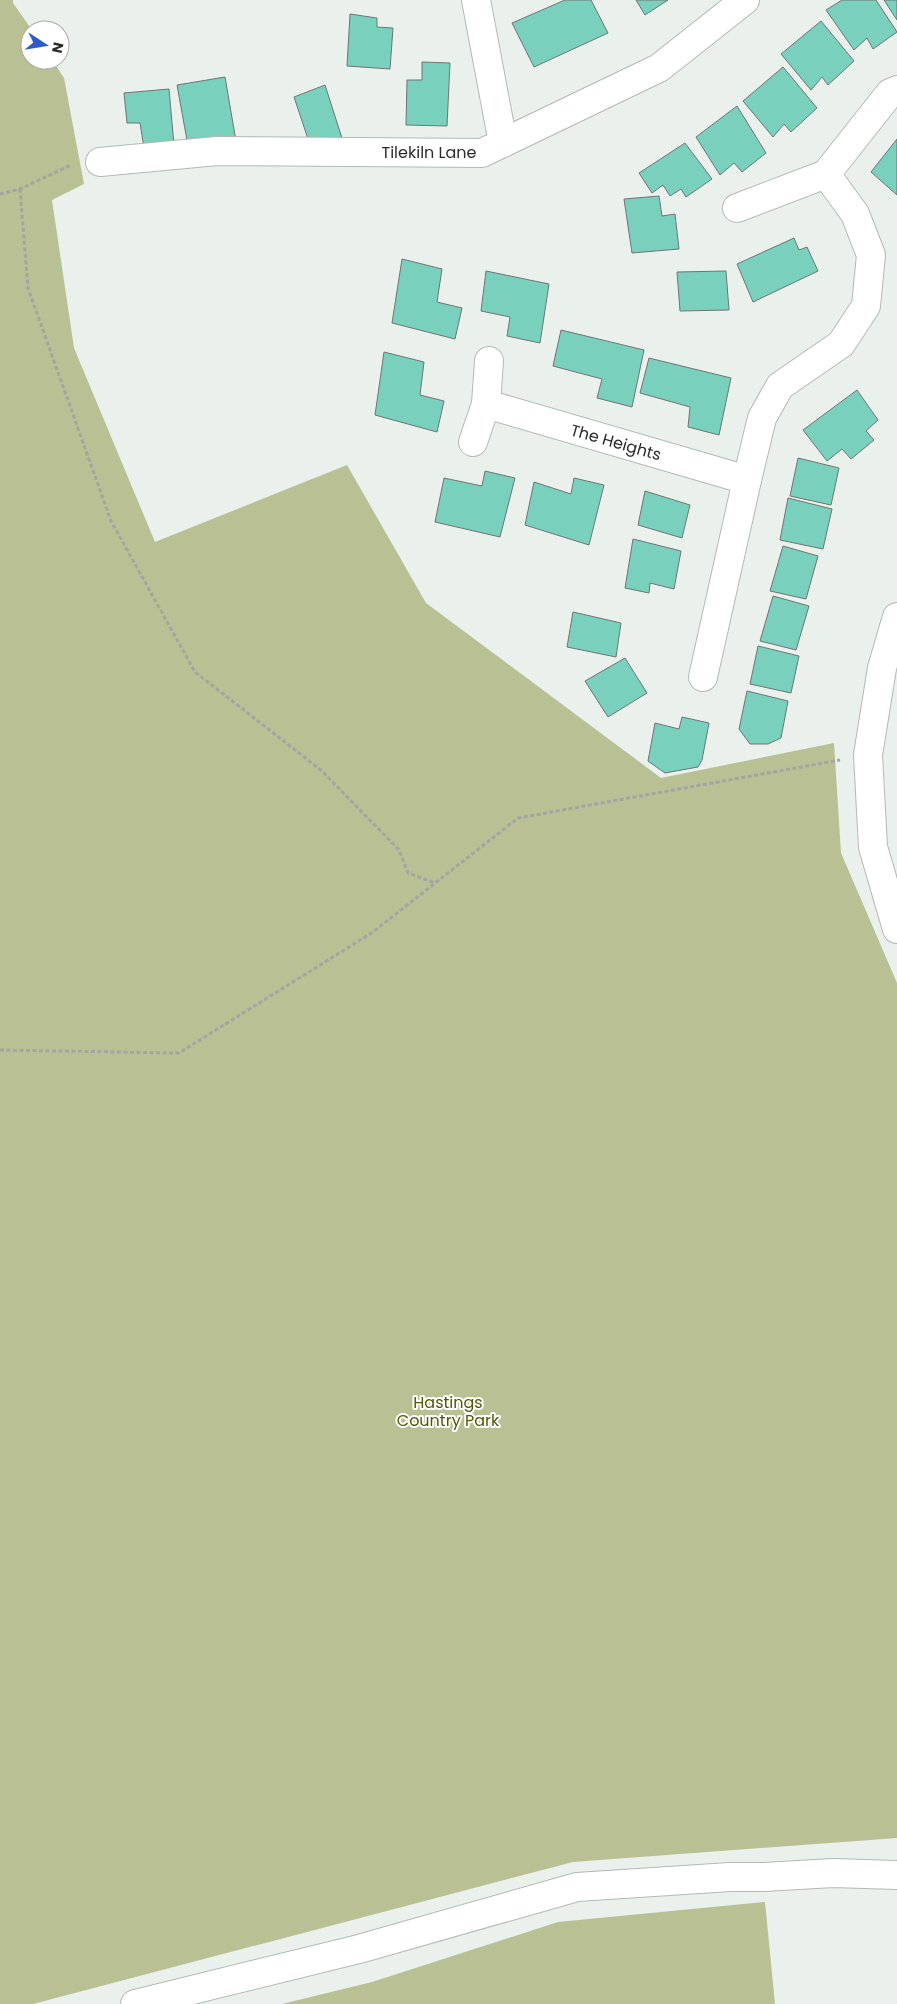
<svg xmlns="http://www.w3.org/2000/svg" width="897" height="2004" font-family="Poppins,sans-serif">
<rect width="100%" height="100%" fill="#eaf0ec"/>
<g fill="#b9c093">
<polygon points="0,0 13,0 13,3 32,30 30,30 30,60 52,60 64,78 84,184 52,200 74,348 155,542 347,465 426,603 661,778 834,743 841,853 897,983 897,1838 573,1862 33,2004 0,2004"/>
<polygon points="765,1902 775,2004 282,2004 372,1982 558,1922"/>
</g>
<g fill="#78d0bd" stroke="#6f7574">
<polygon points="565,0 591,0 608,33 534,67 512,23"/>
<polygon points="636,0 668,0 645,15"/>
<polygon points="842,0 876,0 897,32 873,49 867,38 854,50 826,10"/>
<polygon points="884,0 897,0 897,20"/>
<polygon points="350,14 377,18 377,27 393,28 390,69 347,66"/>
<polygon points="821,21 854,61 828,85 822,77 811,90 781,54"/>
<polygon points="422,62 450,63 447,126 406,125 407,80 422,80"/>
<polygon points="783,67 817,108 791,132 784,124 773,137 743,101"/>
<polygon points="225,77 236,141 188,146 177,85"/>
<polygon points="325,85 342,138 310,145 294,97"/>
<polygon points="169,89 174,145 144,148 140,123 127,123 124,93"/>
<polygon points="737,106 766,153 742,172 734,163 720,175 696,137"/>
<polygon points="897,139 897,195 871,172"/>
<polygon points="685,143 712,179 686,197 681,189 670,196 663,185 652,193 639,173"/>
<polygon points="659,196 662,216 675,214 679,249 632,253 624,199"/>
<polygon points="794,238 799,250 807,247 818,271 753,302 737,264"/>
<polygon points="402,259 442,269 437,302 462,308 455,339 392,323"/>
<polygon points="486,271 549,284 540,343 507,336 510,317 481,311"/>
<polygon points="726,271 729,310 680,311 677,272"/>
<polygon points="561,330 644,350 632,407 597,398 602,379 553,366"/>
<polygon points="384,352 424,362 420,395 444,401 437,432 375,415"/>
<polygon points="649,358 731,378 719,435 688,427 690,407 640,393"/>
<polygon points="857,390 878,420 866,431 874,440 851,459 842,449 827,461 803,430"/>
<polygon points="798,458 839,468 831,505 790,496"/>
<polygon points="485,471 515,478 500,537 435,522 444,478 482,486"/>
<polygon points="574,478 604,485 589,545 525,525 534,482 571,494"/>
<polygon points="645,491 690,505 682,538 638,525"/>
<polygon points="788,498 832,509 823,549 780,540"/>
<polygon points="633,539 681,551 674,589 650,583 649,593 625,588"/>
<polygon points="783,546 818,556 806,599 770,591"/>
<polygon points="773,596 809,606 796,650 760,641"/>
<polygon points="573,612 621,623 616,657 567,647"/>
<polygon points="758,646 799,656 791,693 750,684"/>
<polygon points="625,658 647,693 608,717 585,681"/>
<polygon points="747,691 788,701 781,738 768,744 750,744 739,729"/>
<polygon points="682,717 709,723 702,760 698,767 665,773 648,761 655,723 679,729"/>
</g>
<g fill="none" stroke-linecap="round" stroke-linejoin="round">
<defs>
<g id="minor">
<polyline points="476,0 503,143"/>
<polyline points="100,162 217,151 482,153 659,68 745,0"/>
<polyline points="737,208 826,174 890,93 897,90"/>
<polyline points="489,361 486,404 747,480"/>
<polyline points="473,442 486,404"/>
<polyline points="897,617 882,668 868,755 873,847 897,929"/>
<polyline points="703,677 747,480 762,418 780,386 841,344 866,306 871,255 855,214 826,174"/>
<polyline points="135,2004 359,1949 577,1887 730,1877 764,1877 833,1873 897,1875"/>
</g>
</defs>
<use href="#minor" stroke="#b4b9b5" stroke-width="30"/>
<g stroke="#a2a6a3" stroke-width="3" stroke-dasharray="4 2.5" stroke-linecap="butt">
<polyline points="20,189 28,288 111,521 195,672 322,771 399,850 408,873 435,883"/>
<polyline points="0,194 20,189 71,165"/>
<polyline points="0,1050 179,1053 373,932 518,818 840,760"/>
</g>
<use href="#minor" stroke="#fff" stroke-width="28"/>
</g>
<g text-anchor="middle" stroke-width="4" stroke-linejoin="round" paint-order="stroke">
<g font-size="16" fill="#2a2c2b" stroke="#fff">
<text x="429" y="158">Tilekiln Lane</text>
<text transform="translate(616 442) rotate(16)" y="6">The Heights</text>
</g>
<g font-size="16" fill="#515806" stroke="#fff">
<text x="448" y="1408">Hastings<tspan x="448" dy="18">Country Park</tspan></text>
</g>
</g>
<g transform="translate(45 45) rotate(102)"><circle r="24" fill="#ffffff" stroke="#aaabaa"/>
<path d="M0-4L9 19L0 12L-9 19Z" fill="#2c5cca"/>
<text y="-8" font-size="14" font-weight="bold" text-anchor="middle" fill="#2a2c2b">N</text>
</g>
</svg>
